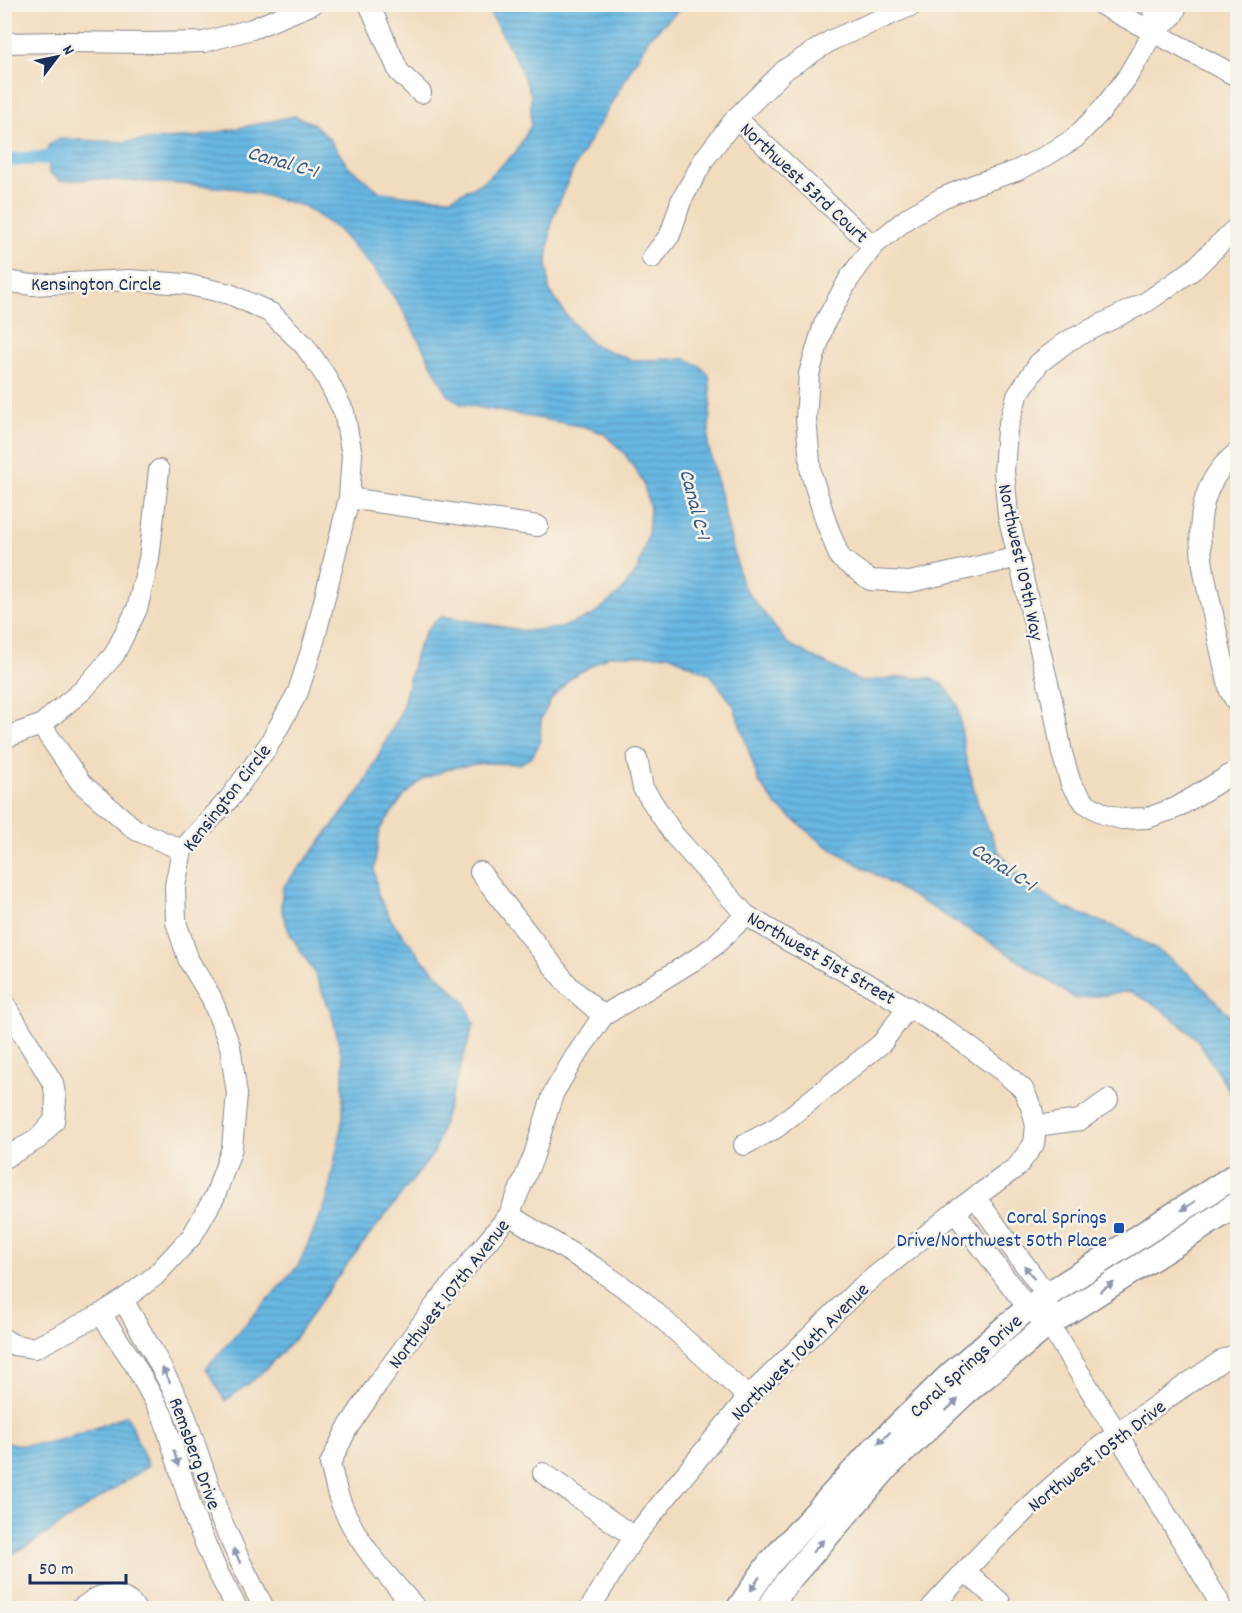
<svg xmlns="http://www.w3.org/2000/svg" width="1242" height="1613" font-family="Dekko,sans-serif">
<defs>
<pattern id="water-rules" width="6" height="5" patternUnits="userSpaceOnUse" patternTransform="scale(1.5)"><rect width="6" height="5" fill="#68b8e3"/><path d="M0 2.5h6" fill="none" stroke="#5596bb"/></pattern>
</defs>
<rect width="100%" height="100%" fill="#f7f3e8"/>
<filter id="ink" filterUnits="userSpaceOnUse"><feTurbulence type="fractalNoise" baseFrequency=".0167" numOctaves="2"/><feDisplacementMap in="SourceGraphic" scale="12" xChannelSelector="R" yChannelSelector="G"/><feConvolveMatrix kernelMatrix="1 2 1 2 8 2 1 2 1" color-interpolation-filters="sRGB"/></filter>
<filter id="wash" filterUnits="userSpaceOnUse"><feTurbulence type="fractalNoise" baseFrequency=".008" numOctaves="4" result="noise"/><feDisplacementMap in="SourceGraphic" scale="24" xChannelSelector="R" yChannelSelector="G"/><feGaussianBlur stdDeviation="1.35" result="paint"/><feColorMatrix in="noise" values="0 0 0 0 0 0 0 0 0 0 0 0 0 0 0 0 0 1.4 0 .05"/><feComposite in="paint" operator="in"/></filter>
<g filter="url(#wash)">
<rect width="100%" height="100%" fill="#f2dcbe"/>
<g fill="url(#water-rules)" stroke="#4274a0" stroke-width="1.5">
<polygon points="486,5 684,5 649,38 573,170 552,219 547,260 549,290 566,315 592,344 631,360 687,359 700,366 709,375 711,399 708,445 742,585 787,643 861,682 903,677 930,678 944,685 958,706 965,755 979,808 999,852 1024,881 1063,907 1125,931 1165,955 1193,977 1229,1015 1237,1027 1237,1103 1197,1039 1159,1007 1130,991 1076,999 992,943 825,845 776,805 759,782 734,706 710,674 669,655 610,655 572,677 552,698 541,719 540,742 532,757 519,764 484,763 451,768 423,779 403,797 380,829 374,870 378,894 391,920 423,960 465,1002 474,1023 434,1153 344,1268 292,1342 255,1379 225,1401 206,1368 298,1266 327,1201 343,1117 343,1061 332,1015 313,970 290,934 283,915 281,904 283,887 314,850 362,788 401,712 416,653 425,633 433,623 443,616 525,631 560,628 593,615 621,592 638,569 648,534 650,508 643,482 625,454 603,433 585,427 461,404 448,395 401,307 375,270 338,230 304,206 239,189 181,184 93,179 60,181 49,173 48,146 58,139 124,142 196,137 295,116 314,124 330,140 347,165 380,192 410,196 451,198 482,183 516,152 531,125 531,95 519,65"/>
<path d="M127 1415 148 1466 34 1542 5 1558V1442C11 1443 17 1445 23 1445 56 1445 97 1428 127 1415Z"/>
</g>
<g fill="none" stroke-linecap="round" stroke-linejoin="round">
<polyline stroke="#68b8e3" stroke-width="14" points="9,160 55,157 67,158"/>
</g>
</g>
<g filter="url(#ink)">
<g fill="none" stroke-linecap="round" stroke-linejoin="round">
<defs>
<g id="minor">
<polyline points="369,4 399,72 421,93"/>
<polyline points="1100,4 1238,77"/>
<polyline points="1153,33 1154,4"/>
<polyline points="4,43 66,42 149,43 204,42 252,29 313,4"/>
<polyline points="736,118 873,246"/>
<polyline points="1238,226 1194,269 1148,301 1068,341 1039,363 1017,396 1007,430 1004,471 1008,515 1052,700 1062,753 1071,784 1085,803 1104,814 1122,819 1147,818 1176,808 1238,770"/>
<polyline points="652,258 670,235 681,201 705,158 736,118 786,69 832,40 915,4"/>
<polyline points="4,281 32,285 130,280 185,284 230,294 271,313 304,345 325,375 344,412 352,455 349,498 315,638 298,692 268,746 229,799 182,850 175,886 176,922 189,961 211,997 230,1046 237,1094 232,1148 215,1196 192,1236 155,1276 123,1300 101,1314 35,1348 14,1345 4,1339"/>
<path d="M1238 452C1184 493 1200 558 1213 614 1218 640 1224 665 1230 691L1238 705"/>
<polyline points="349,498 538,526"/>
<polyline points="1019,557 910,582 870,580 840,558 826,522 811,473 806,419 809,374 824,324 849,279 873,246 909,217 942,198 976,184 1016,171 1046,156 1075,138 1102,110 1126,79 1153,33 1173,15 1178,4"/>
<polyline points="41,725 81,783 136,830 182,850"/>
<polyline points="4,738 41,725 83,690 114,655 137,609 149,559 159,470"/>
<polyline points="480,872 568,985 603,1016"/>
<polyline points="4,1003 53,1083 56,1100 54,1121 38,1139 4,1158"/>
<polyline points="1036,1126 1080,1120 1108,1100"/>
<polyline points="744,1145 776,1128 882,1043 908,1007"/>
<polyline points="975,1197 1047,1295 1048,1310"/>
<polyline points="955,1212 1028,1308 1049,1324 1117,1433 1218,1600 1221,1608"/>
<polyline points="509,1215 596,1268 643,1301 748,1397"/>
<polyline points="123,1300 153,1352 183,1409 219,1515 240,1561 264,1608"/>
<polyline points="101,1314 133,1362 163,1416 196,1522 217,1571 237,1608"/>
<polyline points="543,1473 634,1537"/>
<path d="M965 1571C1012 1521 1063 1473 1118 1433 1153 1407 1189 1383 1224 1359L1238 1354"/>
<path d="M81 1608C87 1605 95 1597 101 1596 114 1593 129 1598 135 1608"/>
<path d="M416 1608C386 1575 353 1539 338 1495 335 1485 333 1474 330 1464L347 1429 378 1383 437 1303 509 1215 533 1158 553 1094 573 1060 603 1016 696 959 714 946 746 915"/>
<polyline points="590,1608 634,1537 748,1397 858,1290 956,1211 1017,1167 1034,1144 1036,1126 1032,1109 1023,1089 1002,1071 948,1031 877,989 790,942 746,915 674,835 643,788 637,759"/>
<polyline points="931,1608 965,1571 1000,1602"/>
</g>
<g id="major">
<polyline points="739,1608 769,1564 871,1452 951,1374 1028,1308 1047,1295 1238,1174"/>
<polyline points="769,1608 786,1583 888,1466 966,1392 1049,1324 1238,1204"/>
</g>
</defs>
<use href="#minor" stroke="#86868e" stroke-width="22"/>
<use href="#major" stroke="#86868e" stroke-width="27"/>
<use href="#minor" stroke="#fff" stroke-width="20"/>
<use href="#major" stroke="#fff" stroke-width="24"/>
</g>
<defs><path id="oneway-solid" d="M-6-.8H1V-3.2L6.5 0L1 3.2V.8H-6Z" transform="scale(1.5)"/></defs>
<g fill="#8d97ae">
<use href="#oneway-solid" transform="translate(1188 1206) rotate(147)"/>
<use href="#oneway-solid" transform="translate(1029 1272) rotate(-126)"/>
<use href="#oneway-solid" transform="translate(1107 1287) rotate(-33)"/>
<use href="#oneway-solid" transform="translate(166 1375) rotate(-118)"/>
<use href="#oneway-solid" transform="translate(952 1405) rotate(-43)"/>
<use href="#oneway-solid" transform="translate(884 1438) rotate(136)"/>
<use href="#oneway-solid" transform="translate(176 1458) rotate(72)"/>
<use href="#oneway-solid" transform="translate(818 1546) rotate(-49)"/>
<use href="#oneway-solid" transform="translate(237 1556) rotate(-115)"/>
<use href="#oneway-solid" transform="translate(755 1584) rotate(123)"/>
</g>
</g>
<rect fill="#1a4fb4" stroke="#f7f3e8" stroke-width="2" x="1113" y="1222" width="12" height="12" rx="3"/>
<g text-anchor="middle" stroke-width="5" stroke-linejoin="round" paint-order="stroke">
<g font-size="20" fill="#1b2f5e" stroke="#f7f3e8">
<text transform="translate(805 182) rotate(43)" y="7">Northwest 53rd Court</text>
<text x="96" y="290">Kensington Circle</text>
<text transform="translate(1022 562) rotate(78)" y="7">Northwest 109th Way</text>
<text transform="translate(226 797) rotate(-52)" y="7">Kensington Circle</text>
<text transform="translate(822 957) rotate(30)" y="7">Northwest 51st Street</text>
<text transform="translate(448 1293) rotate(-52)" y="7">Northwest 107th Avenue</text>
<text transform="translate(799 1351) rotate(-45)" y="7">Northwest 106th Avenue</text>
<text transform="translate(965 1365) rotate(-42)" y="7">Coral Springs Drive</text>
<text transform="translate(196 1453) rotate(70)" y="7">Remsberg Drive</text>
<text transform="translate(1096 1455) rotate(-38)" y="7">Northwest 105th Drive</text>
</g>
<g font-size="20" fill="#164399" stroke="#f7f3e8" text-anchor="end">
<text x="1107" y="1223">Coral Springs<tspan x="1107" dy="23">Drive/Northwest 50th Place</tspan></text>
</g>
<g font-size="21" font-style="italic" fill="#325886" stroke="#f7f3e8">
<text transform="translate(283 161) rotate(16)" y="7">Canal C-1</text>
<text transform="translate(696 504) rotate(75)" y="7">Canal C-1</text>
<text transform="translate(1004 866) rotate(33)" y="7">Canal C-1</text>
</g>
</g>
<rect width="1242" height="1613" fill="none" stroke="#f7f3e8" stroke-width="24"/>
<g transform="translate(57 57) rotate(58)" stroke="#f7f3e8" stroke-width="4.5" paint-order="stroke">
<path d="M0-4.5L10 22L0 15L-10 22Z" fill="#1b2f5e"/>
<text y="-9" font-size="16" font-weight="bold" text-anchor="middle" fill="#1b2f5e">N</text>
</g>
<path d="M30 1574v9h96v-9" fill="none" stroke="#1b2f5e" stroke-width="3"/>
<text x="39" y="1574" font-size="18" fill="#1b2f5e" stroke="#f7f3e8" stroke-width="4.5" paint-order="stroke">50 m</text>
</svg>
